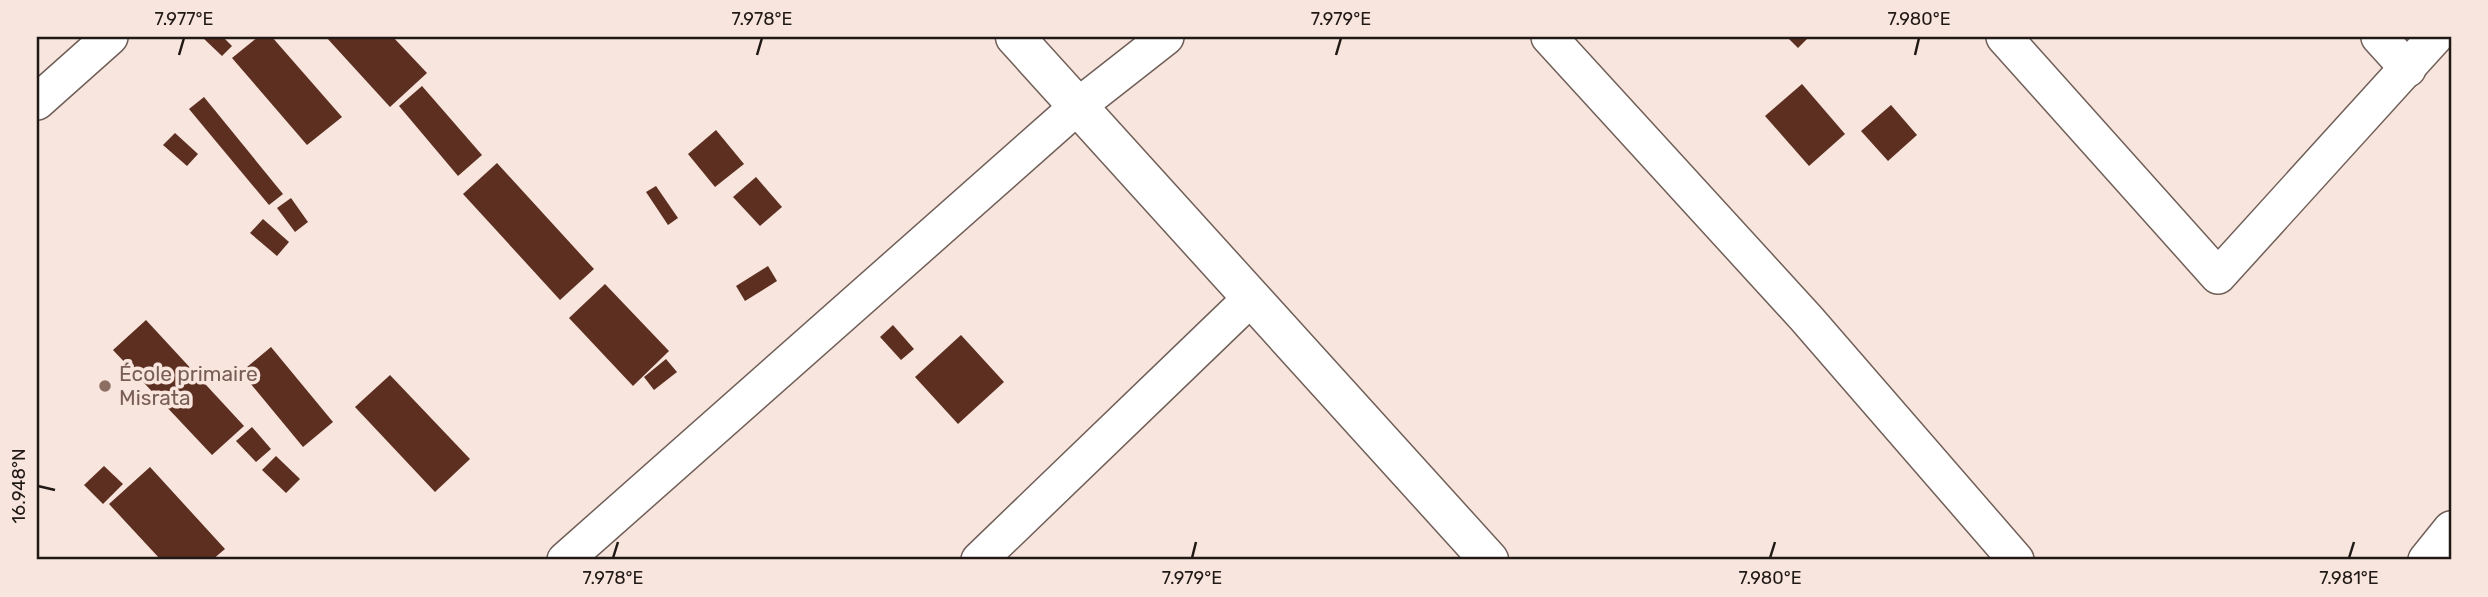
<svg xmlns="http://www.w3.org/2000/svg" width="2488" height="597" font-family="Rubik,sans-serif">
<rect width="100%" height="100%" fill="#f8e5dd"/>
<g fill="#5c2f21">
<polygon points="202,37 223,37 232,46 222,56"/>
<polygon points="258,37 272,37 342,117 307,145 232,58"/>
<polygon points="326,37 393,37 427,73 390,107"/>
<polygon points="1787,37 1809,37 1798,48"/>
<polygon points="1802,84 1845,134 1809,166 1765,116"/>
<polygon points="422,86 482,155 458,176 399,106"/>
<polygon points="204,97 283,194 269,205 189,109"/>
<polygon points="1891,105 1917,135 1888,161 1861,131"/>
<polygon points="716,130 744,164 715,187 688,154"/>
<polygon points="175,133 198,154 187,166 163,145"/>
<polygon points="497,163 594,269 560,300 463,194"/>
<polygon points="756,177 782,207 760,226 733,197"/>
<polygon points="656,186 678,218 668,225 646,192"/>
<polygon points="291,198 308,222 295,232 277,208"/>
<polygon points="263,219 289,242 277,256 250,233"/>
<polygon points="768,266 777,281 745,301 736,286"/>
<polygon points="605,284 669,351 633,386 569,318"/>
<polygon points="146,320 244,426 212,455 113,350"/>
<polygon points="893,325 914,349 901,360 880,337"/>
<polygon points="961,335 1004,382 958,424 915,377"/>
<polygon points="271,347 333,422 303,447 241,372"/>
<polygon points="666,359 677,372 654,390 644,377"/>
<polygon points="390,375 470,459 435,492 355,407"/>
<polygon points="252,427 271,449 256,462 236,441"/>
<polygon points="276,456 300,479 286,493 262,470"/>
<polygon points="104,466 123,484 103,504 84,485"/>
<polygon points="150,467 225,549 212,560 161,560 109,504"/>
</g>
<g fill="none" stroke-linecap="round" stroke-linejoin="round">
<defs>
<g id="minor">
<polyline points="1549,37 1806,318 2016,560"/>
<polyline points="2004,37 2218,276 2435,37"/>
<polyline points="2379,37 2408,69"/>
<polyline points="37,102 110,37"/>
<polyline points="565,560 1078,106 1166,37"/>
<polyline points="979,560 1251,298"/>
<polyline points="2426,560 2451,529"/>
</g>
<polyline id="tertiary" points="1015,37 1489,560"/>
</defs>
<use href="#minor" stroke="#705f58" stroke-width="38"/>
<use href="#tertiary" stroke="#705f58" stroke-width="41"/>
<use href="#minor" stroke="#fff" stroke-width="35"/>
<use href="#tertiary" stroke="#fff" stroke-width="38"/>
</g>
<path fill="none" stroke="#201916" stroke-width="2.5" d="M179 55 184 38M757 55 762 38M1336 55 1341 38M1915 55 1919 38M38 486 55 490M613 558 618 542M1192 558 1196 542M1770 558 1775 542M2349 558 2354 542"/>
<circle fill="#8d6e63" stroke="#f8e5dd" stroke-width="2.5" cx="105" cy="386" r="7"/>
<g text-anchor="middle" stroke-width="7" stroke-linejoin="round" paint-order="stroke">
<g font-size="21" fill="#785e54" stroke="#f8e5dd" text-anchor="start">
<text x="119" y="381">École primaire<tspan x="119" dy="24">Misrata</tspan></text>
</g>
</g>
<rect width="2488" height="597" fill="none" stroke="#f8e5dd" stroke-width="77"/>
<rect x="38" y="38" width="2412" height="520" fill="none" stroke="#201916" stroke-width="2.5"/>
<g font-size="18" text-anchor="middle" fill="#201916">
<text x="184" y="25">7.977°E</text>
<text x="762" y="25">7.978°E</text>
<text x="1341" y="25">7.979°E</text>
<text x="1919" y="25">7.980°E</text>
<text transform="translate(19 486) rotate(-90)" y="6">16.948°N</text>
<text x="613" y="584">7.978°E</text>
<text x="1192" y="584">7.979°E</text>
<text x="1770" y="584">7.980°E</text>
<text x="2349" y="584">7.981°E</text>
</g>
</svg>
